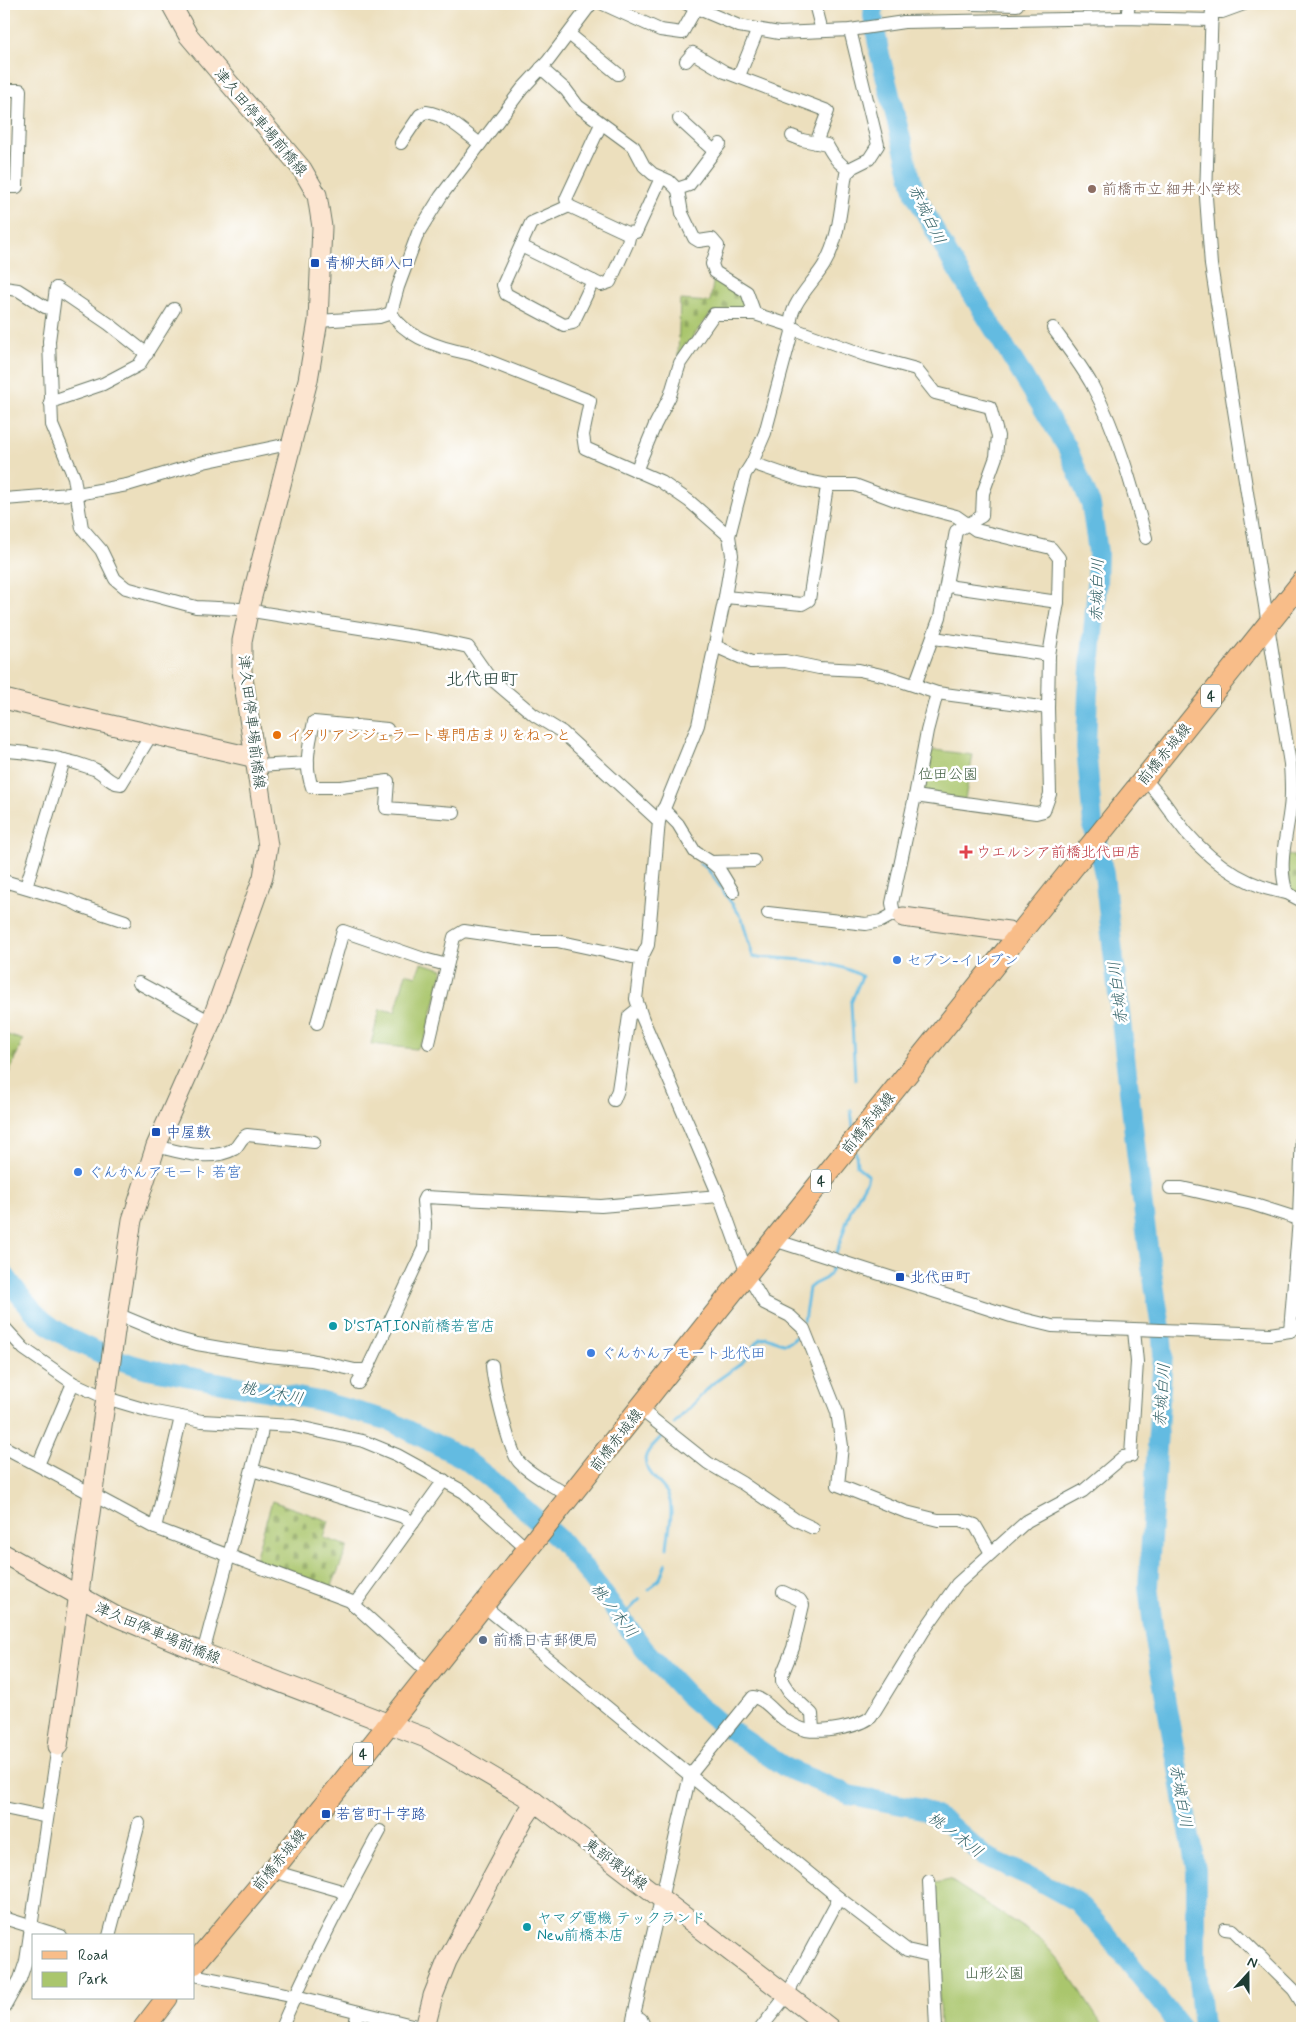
<svg xmlns="http://www.w3.org/2000/svg" width="1306" height="2032" font-family="Mynerve,'Klee One',sans-serif">
<defs>
<pattern id="cemetery-stones" width="16" height="16" patternUnits="userSpaceOnUse" patternTransform="scale(1.25)"><rect width="16" height="16" fill="#aac66d"/><path d="M2 7V4a2 2 0 0 1 4 0v3zM10 15v-3a2 2 0 0 1 4 0v3z" fill="#8aa25a"/></pattern>
</defs>
<rect width="100%" height="100%" fill="#fff"/>
<filter id="ink" filterUnits="userSpaceOnUse"><feTurbulence type="fractalNoise" baseFrequency=".02" numOctaves="2"/><feDisplacementMap in="SourceGraphic" scale="10" xChannelSelector="R" yChannelSelector="G"/><feConvolveMatrix kernelMatrix="1 2 1 2 8 2 1 2 1" color-interpolation-filters="sRGB"/></filter>
<filter id="wash" filterUnits="userSpaceOnUse"><feTurbulence type="fractalNoise" baseFrequency=".0096" numOctaves="4" result="noise"/><feDisplacementMap in="SourceGraphic" scale="20" xChannelSelector="R" yChannelSelector="G"/><feGaussianBlur stdDeviation="1.12" result="paint"/><feColorMatrix in="noise" values="0 0 0 0 0 0 0 0 0 0 0 0 0 0 0 0 0 1.4 0 .05"/><feComposite in="paint" operator="in"/></filter>
<g filter="url(#wash)">
<rect width="100%" height="100%" fill="#ecdfbd"/>
<g fill="url(#cemetery-stones)" stroke="#648250">
<polygon points="714,277 744,296 751,313 712,312 678,356 680,300 710,302"/>
<polygon points="1286,855 1302,857 1302,898 1290,888"/>
<polygon points="4,1034 23,1040 8,1075 4,1075"/>
<polygon points="272,1501 329,1521 324,1538 348,1546 331,1588 255,1559"/>
</g>
<g fill="#aac66d" stroke="#648250">
<polygon points="935,750 973,755 965,799 928,793 922,787 929,754"/>
<polygon points="421,963 443,969 425,1039 416,1049 371,1044 380,1009 395,1012 406,973 416,976"/>
<polygon points="950,1880 1039,1938 1062,1964 1104,2028 940,2028 935,1883"/>
</g>
<g fill="none" stroke-linecap="round" stroke-linejoin="round">
<g stroke="#64bbe1" stroke-width="3">
<path d="M700 864 707 868 742 918 753 957C790 959 828 958 862 976L851 1003 855 1079"/>
<polyline points="851,1110 853,1127"/>
<polyline points="836,1254 851,1209 867,1180 868,1175 857,1166 856,1152"/>
<path d="M804 1321 809 1288C821 1276 827 1286 833 1264"/>
<path d="M674 1424 712 1384 742 1363 755 1344 761 1339 767 1337C780 1343 788 1348 798 1335"/>
<path d="M664 1434C645 1454 636 1459 658 1482 662 1486 667 1491 669 1497 674 1512 668 1533 667 1548"/>
<polyline points="649,1590 660,1578 666,1563"/>
<polyline points="622,1617 640,1599"/>
</g>
<g stroke="#64bbe1" stroke-width="20">
<polyline points="874,4 873,16 879,51 915,194 951,260 1067,447 1091,505 1098,552 1097,585 1088,693 1086,747 1093,825 1104,874 1136,1151 1148,1247 1161,1328 1163,1354 1148,1586 1154,1635 1196,1870 1196,1959 1203,2028"/>
<path d="M4 1274C16 1290 28 1308 44 1321 73 1345 112 1359 148 1369L319 1401 390 1421 463 1458 493 1481 561 1541 588 1573 644 1649 686 1694 717 1721 786 1768 850 1795 922 1809 946 1822 983 1855 1039 1881 1077 1902 1108 1936 1181 2028"/>
</g>
</g>
</g>
<g filter="url(#ink)">
<g fill="none" stroke-linecap="round" stroke-linejoin="round">
<defs>
<g id="street">
<path d="M591 4 548 61 522 89 441 196 418 233 398 287 391 313C406 338 444 349 471 354L590 401 583 435 585 448 660 481 689 501 729 536"/>
<polyline points="603,4 660,30 682,33 696,8"/>
<polyline points="687,4 739,26 779,33 850,30 904,22 1122,18 1212,20"/>
<polyline points="815,4 822,31"/>
<polyline points="973,4 1017,5"/>
<path d="M1212 4 1206 197 1211 265 1290 764C1291 779 1292 794 1290 808 1287 836 1277 865 1287 893L1302 901"/>
<polyline points="1212,12 1222,12 1244,4"/>
<polyline points="1127,18 1129,4"/>
<path d="M850 30 878 145 869 159 853 167 846 174C841 203 840 238 824 265 813 284 784 308 792 332L765 433 752 463 745 474 729 536 732 555 725 597 698 725 659 821 648 945 641 959 636 999 642 1017 719 1196 747 1274 764 1303 790 1316 804 1329 837 1412 842 1446 838 1485 906 1512 938 1520H960L975 1525 991 1553"/>
<polyline points="569,34 618,74"/>
<polyline points="686,61 693,53 725,72 828,111 816,143"/>
<polyline points="541,68 566,90 578,106 634,147 644,166 653,174 669,181 678,190 682,213 694,238 699,241 712,239 718,246 712,264 715,272 747,292 755,314"/>
<polyline points="739,76 758,29"/>
<polyline points="4,90 20,90 17,187 4,187"/>
<polyline points="679,119 714,151"/>
<polyline points="601,124 566,199 569,206 627,233 636,232 661,178"/>
<path d="M792 136 802 140 827 145C833 156 839 165 850 170"/>
<path d="M401 143 420 115 426 112C447 115 463 131 480 144"/>
<polyline points="677,189 689,185 720,144"/>
<polyline points="569,206 531,223 503,285 506,294 564,325 573,323 593,281"/>
<polyline points="521,246 601,285 610,282 628,242 630,233"/>
<polyline points="4,288 18,290 45,307 52,308"/>
<polyline points="318,321 379,317 391,313"/>
<path d="M1053 328C1066 346 1081 365 1092 385 1118 434 1132 486 1146 538"/>
<polyline points="147,354 109,324 56,288 49,341 52,425 74,477 82,528 101,550 115,579 126,588 196,607 239,609 436,640 468,647 489,677 534,715 562,732 659,821"/>
<polyline points="50,402 103,384 139,365 174,309"/>
<polyline points="752,463 801,480 828,485 855,485 895,500 956,516 976,530 1051,548 1059,558 1058,602 1049,655 1048,708"/>
<polyline points="636,471 655,425 670,396 680,363 714,314 755,314 789,325 799,331 865,355 916,369 935,393 990,407 998,436 996,457 983,493 982,516 956,531 940,617 915,685"/>
<polyline points="4,499 83,493 127,485 204,462 279,446 292,447"/>
<polyline points="947,584 954,587 1058,602"/>
<polyline points="725,597 802,604 809,600 826,493 828,485"/>
<polyline points="934,638 1049,655"/>
<polyline points="715,646 751,662 785,661 819,668 859,670 886,676 937,693 1048,708 1050,794 1044,811 1036,813 915,796"/>
<path d="M387 729 314 722C309 744 304 766 312 787H341L388 781 386 808 454 813"/>
<path d="M8 751C36 753 67 759 94 769 104 773 110 784 121 784L151 735"/>
<polyline points="257,766 308,763"/>
<path d="M1144 779C1157 791 1165 804 1175 818 1202 855 1240 886 1287 893"/>
<polyline points="663,809 678,824 695,852 711,862 754,861"/>
<polyline points="711,862 719,869 733,892"/>
<polyline points="4,881 71,901 80,906 125,921"/>
<polyline points="26,887 64,760"/>
<polyline points="768,913 866,924 881,921 894,914"/>
<polyline points="903,917 894,914 892,903 915,796 927,731 937,693"/>
<polyline points="139,983 211,1022"/>
<polyline points="317,1023 343,931 424,959 447,965"/>
<polyline points="429,1043 454,937 464,931 533,941 557,941 641,959"/>
<polyline points="614,1100 618,1090 629,1016 639,1008"/>
<path d="M156 1146C180 1152 210 1162 234 1149 239 1146 240 1138 247 1135L314 1142"/>
<polyline points="1170,1188 1182,1188 1252,1204 1299,1219"/>
<polyline points="774,1240 1011,1316 1052,1326 1270,1334 1290,1331 1302,1324"/>
<polyline points="117,1314 175,1338 197,1344 268,1356 311,1360 355,1370 367,1370"/>
<polyline points="4,1327 24,1349 73,1383 106,1398 150,1411 202,1421 294,1426 363,1441 397,1455 464,1492 528,1550"/>
<polyline points="1290,1331 1299,1219 1302,1128"/>
<path d="M492 1365C493 1382 509 1451 519 1462 533 1477 553 1485 570 1497"/>
<polyline points="358,1383 367,1370 424,1248 425,1223 423,1201 425,1197 601,1206 719,1196"/>
<polyline points="640,1409 708,1463 742,1483 796,1520 813,1528"/>
<polyline points="4,1447 155,1528 350,1601 428,1672"/>
<polyline points="38,1465 73,1383"/>
<polyline points="252,1470 404,1517 413,1523"/>
<polyline points="155,1528 181,1417"/>
<polyline points="783,1592 800,1600 803,1605 793,1648 782,1675 782,1681 789,1692 812,1714 813,1730"/>
<polyline points="354,1605 444,1480"/>
<polyline points="484,1606 839,1898 907,1950 933,1956"/>
<polyline points="203,1653 261,1435 262,1425"/>
<polyline points="4,1808 47,1817"/>
<polyline points="272,1871 338,1890 346,1895"/>
<polyline points="929,1881 936,2028"/>
<polyline points="4,1918 61,1936"/>
<polyline points="1225,1929 1233,1930 1294,1990 1302,2003"/>
<polyline points="109,1936 139,1823"/>
<polyline points="194,1975 295,1996 424,2028"/>
<polyline points="4,2008 20,1979 26,1961 58,1746"/>
<polyline points="634,2015 641,2019 645,2028"/>
<path d="M281 2028C310 1961 345 1896 380 1831"/>
<polyline points="354,2028 358,2012"/>
<path d="M631 2028 690 1775 753 1697C765 1698 775 1714 785 1720 791 1724 799 1728 806 1730 822 1733 859 1727 871 1717L923 1632 957 1584 1027 1521 1083 1491 1123 1457 1131 1456 1137 1362 1134 1330"/>
<polyline points="761,2028 787,1995 839,1898"/>
</g>
<g id="secondary">
<polyline points="4,699 81,718 256,758"/>
<polyline points="903,917 1008,931 1018,936"/>
<polyline points="4,1554 117,1617 203,1653 426,1738 535,1802 830,2028"/>
<polyline points="58,1746 116,1324 132,1220 156,1146 211,1022 263,877 268,846 242,671 242,641 248,612 308,380 318,321 322,227 317,195 302,169 188,35 171,4"/>
<polyline points="425,2028 433,1996 447,1961 523,1820 535,1802"/>
</g>
<g id="primary">
<polyline points="194,1964 272,1871 713,1316 1302,582"/>
<polyline points="144,2028 167,1998"/>
</g>
</defs>
<use href="#street" stroke="#677664" stroke-width="14"/>
<use href="#secondary" stroke="#677664" stroke-width="21"/>
<use href="#primary" stroke="#677664" stroke-width="23"/>
<use href="#street" stroke="#fff" stroke-width="12"/>
<use href="#secondary" stroke="#fce5d0" stroke-width="19"/>
<use href="#primary" stroke="#f8bd89" stroke-width="21"/>
</g>
</g>
<circle fill="#8d6e63" stroke="#fff" stroke-width="2" cx="1092" cy="189" r="5"/>
<g fill="#1a4fb4" stroke="#fff" stroke-width="2">
<rect x="310" y="258" width="10" height="10" rx="2.5"/>
<rect x="151" y="1127" width="10" height="10" rx="2.5"/>
<rect x="895" y="1272" width="10" height="10" rx="2.5"/>
<rect x="321" y="1809" width="10" height="10" rx="2.5"/>
</g>
<circle fill="#e8710a" stroke="#fff" stroke-width="2" cx="277" cy="735" r="5"/>
<path fill="#e0444e" stroke="#fff" stroke-width="2" d="M963.5 844.5h5v5h5v5h-5v5h-5v-5h-5v-5h5z"/>
<g fill="#3f7fe0" stroke="#fff" stroke-width="2">
<circle cx="897" cy="960" r="5"/>
<circle cx="78" cy="1172" r="5"/>
<circle cx="591" cy="1353" r="5"/>
</g>
<g fill="#0f9aa8" stroke="#fff" stroke-width="2">
<circle cx="333" cy="1326" r="5"/>
<circle cx="527" cy="1927" r="5"/>
</g>
<circle fill="#5c6f8a" stroke="#fff" stroke-width="2" cx="483" cy="1640" r="5"/>
<g text-anchor="middle" stroke-width="5" stroke-linejoin="round" paint-order="stroke">
<g fill="#fff" stroke="#627771" stroke-width="1">
<rect x="1201" y="684.5" width="20" height="23" rx="4"/>
<rect x="811" y="1169.5" width="20" height="23" rx="4"/>
<rect x="353" y="1742.5" width="20" height="23" rx="4"/>
</g>
<g font-size="14" font-weight="bold" fill="#1f3d34">
<text x="1211" y="701">4</text>
<text x="821" y="1186">4</text>
<text x="363" y="1759">4</text>
</g>
<g font-size="15" fill="#1f3d34" stroke="#fff">
<text transform="translate(261 122) rotate(50)" y="5">津久田停車場前橋線</text>
<text transform="translate(252 722) rotate(83)" y="5">津久田停車場前橋線</text>
<text transform="translate(1164 754) rotate(-51)" y="5">前橋赤城線</text>
<text transform="translate(868 1123) rotate(-51)" y="5">前橋赤城線</text>
<text transform="translate(616 1440) rotate(-52)" y="5">前橋赤城線</text>
<text transform="translate(158 1633) rotate(23)" y="5">津久田停車場前橋線</text>
<text transform="translate(279 1860) rotate(-51)" y="5">前橋赤城線</text>
<text transform="translate(616 1864) rotate(37)" y="5">東部環状線</text>
</g>
<g font-size="15" fill="#785e54" stroke="#fff" text-anchor="start">
<text x="1102" y="194">前橋市立 細井小学校</text>
</g>
<g font-size="15" fill="#164399" stroke="#fff" text-anchor="start">
<text x="325" y="268">青柳大師入口</text>
<text x="166" y="1137">中屋敷</text>
<text x="910" y="1282">北代田町</text>
<text x="336" y="1819">若宮町十字路</text>
</g>
<g font-size="15" fill="#c56008" stroke="#fff" text-anchor="start">
<text x="287" y="740">イタリアンジェラート専門店まりをねっと</text>
</g>
<g font-size="15" fill="#425f42" stroke="#fff">
<text x="948" y="779">位田公園</text>
<text x="994" y="1978">山形公園</text>
</g>
<g font-size="15" fill="#be3a42" stroke="#fff" text-anchor="start">
<text x="976" y="857">ウエルシア前橋北代田店</text>
</g>
<g font-size="15" fill="#366cbe" stroke="#fff" text-anchor="start">
<text x="907" y="965">セブン-イレブン</text>
<text x="88" y="1177">ぐんかんアモート 若宮</text>
<text x="601" y="1358">ぐんかんアモート北代田</text>
</g>
<g font-size="15" fill="#0d838f" stroke="#fff" text-anchor="start">
<text x="343" y="1331">D'STATION前橋若宮店</text>
<text x="537" y="1923">ヤマダ電機 テックランド<tspan x="537" dy="17">New前橋本店</tspan></text>
</g>
<g font-size="15" fill="#4e5e75" stroke="#fff" text-anchor="start">
<text x="493" y="1645">前橋日吉郵便局</text>
</g>
<g font-size="16" font-style="italic" fill="#346368" stroke="#fff">
<text transform="translate(928 214) rotate(64)" y="6">赤城白川</text>
<text transform="translate(1096 590) rotate(-88)" y="6">赤城白川</text>
<text transform="translate(1117 993) rotate(-97)" y="6">赤城白川</text>
<text transform="translate(272 1392) rotate(11)" y="6">桃ノ木川</text>
<text transform="translate(1161 1395) rotate(-86)" y="6">赤城白川</text>
<text transform="translate(615 1610) rotate(52)" y="6">桃ノ木川</text>
<text transform="translate(1182 1796) rotate(80)" y="6">赤城白川</text>
<text transform="translate(956 1834) rotate(37)" y="6">桃ノ木川</text>
</g>
<g font-size="18" fill="#1f3d34" stroke="#fff">
<text x="482" y="685">北代田町</text>
</g>
</g>
<rect width="1306" height="2032" fill="none" stroke="#fff" stroke-width="20"/>
<rect x="32" y="1934" width="162" height="65" fill="#ffffff" stroke="#a5b1ae"/>
<rect x="42" y="1951" width="25" height="8" fill="#f8bd89" stroke="#a5b1ae"/>
<text x="78" y="1960" font-size="15" fill="#1f3d34">Road</text>
<rect x="42" y="1972" width="25" height="15" fill="#aac66d" stroke="#a5b1ae"/>
<text x="78" y="1984" font-size="15" fill="#1f3d34">Park</text>
<g transform="translate(1248 1974) rotate(21)" stroke="#ffffff" stroke-width="4" paint-order="stroke">
<path d="M0-4L9 19L0 12L-9 19Z" fill="#1f3d34"/>
<text y="-8" font-size="14" font-weight="bold" text-anchor="middle" fill="#1f3d34">N</text>
</g>
</svg>
